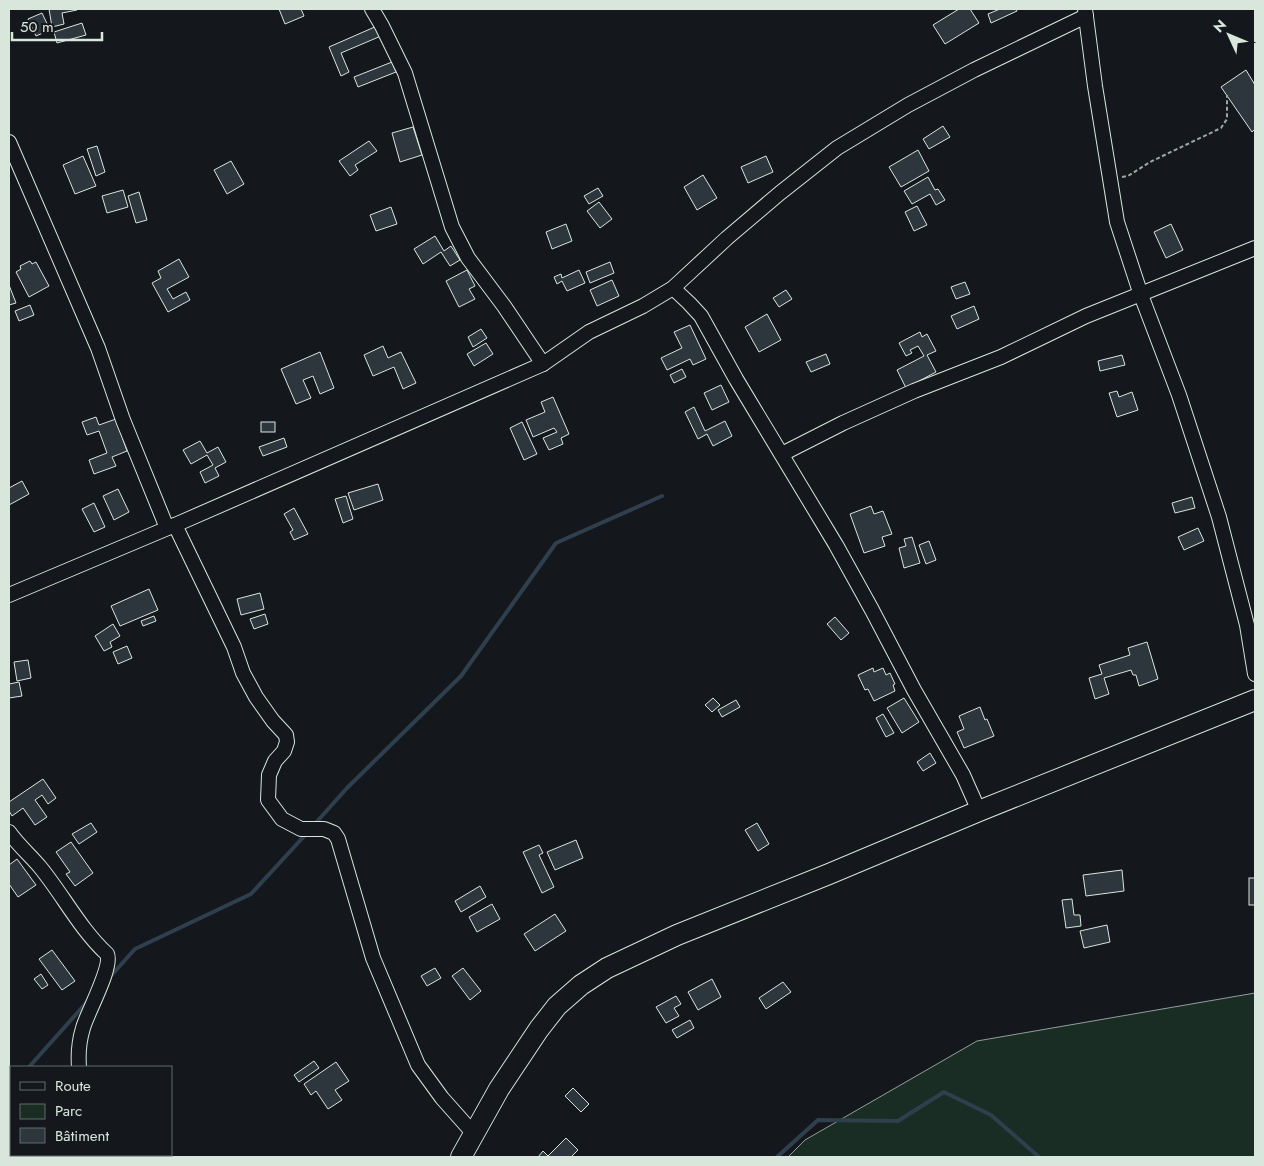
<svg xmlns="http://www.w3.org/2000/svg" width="1264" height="1166" font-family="Jost,sans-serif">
<rect width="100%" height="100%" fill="#14181c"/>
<polygon fill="#1a2d24" stroke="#939e99" points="1255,993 1255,1157 788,1157 805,1140 977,1041"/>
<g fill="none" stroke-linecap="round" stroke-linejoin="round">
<g stroke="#2f3f4d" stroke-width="4">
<polyline points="313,826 347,788 461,676 556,543 662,496"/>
<polyline points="109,978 135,949 251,894 307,833"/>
<polyline points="29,1067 87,1002"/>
<polyline points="9,1091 11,1088"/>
<polyline points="777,1157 818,1120 898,1121 944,1092 991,1115 1039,1157"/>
</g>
</g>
<g fill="#2c363c" stroke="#d8e6dc">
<polygon points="49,9 77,9 77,10 62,13 64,24 52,27"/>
<polygon points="279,9 301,9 304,16 285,24"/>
<polygon points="959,9 970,9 979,23 945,44 933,25"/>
<polygon points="1000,9 1016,9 1017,11 991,23 988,14"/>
<polygon points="42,13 50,30 36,36 28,19"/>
<polygon points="82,23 86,35 57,43 54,32"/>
<polygon points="377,26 381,36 341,53 349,72 341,76 329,47"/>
<polygon points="392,62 396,72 358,87 354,77"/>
<polygon points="1246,70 1255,85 1255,129 1252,132 1221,87"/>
<polygon points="943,126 950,137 929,149 923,139"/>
<polygon points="413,127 422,155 400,162 392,133"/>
<polygon points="369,141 377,151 355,165 358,170 350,176 339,161"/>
<polygon points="97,146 105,172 96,176 87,149"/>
<polygon points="918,150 929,171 901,187 889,167"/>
<polygon points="83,156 96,186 75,194 63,165"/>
<polygon points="766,156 773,172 748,183 741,167"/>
<polygon points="231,161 244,184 227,194 214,170"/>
<polygon points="703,175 717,198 697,210 684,187"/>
<polygon points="928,177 935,190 938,189 945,200 936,205 930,194 912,204 904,191"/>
<polygon points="598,188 603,196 589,204 584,196"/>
<polygon points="123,190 128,207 107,213 102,196"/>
<polygon points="139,192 147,220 136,223 128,196"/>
<polygon points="599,202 612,219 600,228 587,211"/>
<polygon points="917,206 927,225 914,231 905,212"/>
<polygon points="391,207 397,224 376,231 370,215"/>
<polygon points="566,224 572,241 552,249 546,232"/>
<polygon points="1171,224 1183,250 1166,258 1154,232"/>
<polygon points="435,236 444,251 451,246 460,260 450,266 441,252 423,264 414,249"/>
<polygon points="179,259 189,277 167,289 173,299 186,292 190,300 168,312 152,283 161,278 158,271"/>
<polygon points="30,261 32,264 36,262 49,286 29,297 16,272 21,269 20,266"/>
<polygon points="610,262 614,273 590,283 586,272"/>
<polygon points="467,270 475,286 469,289 475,299 459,307 446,281"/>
<polygon points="579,270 585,283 567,291 562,281 557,284 554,277 561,274 562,278"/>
<polygon points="612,280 619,296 597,306 590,290"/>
<polygon points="965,282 970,294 956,299 951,287"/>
<polygon points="9,285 16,303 9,305"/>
<polygon points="786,290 792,299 779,307 773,298"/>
<polygon points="30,305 34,315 19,321 15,311"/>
<polygon points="974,306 979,319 957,329 951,316"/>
<polygon points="767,314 781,340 759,352 745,327"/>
<polygon points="690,325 706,359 693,365 690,359 667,370 661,358 682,348 674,332"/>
<polygon points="481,329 487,338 473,347 468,337"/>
<polygon points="920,332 922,337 927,334 936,351 927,355 936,372 906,388 897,370 924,356 918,346 910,350 912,353 906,356 899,343"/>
<polygon points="486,343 493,354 474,366 467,354"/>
<polygon points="383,346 388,358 401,352 416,383 403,389 394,367 373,376 364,355"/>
<polygon points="320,352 334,388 320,394 313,376 303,380 311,398 296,404 281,369"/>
<polygon points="826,354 830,364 811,372 806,362"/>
<polygon points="1122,355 1125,365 1100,371 1098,361"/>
<polygon points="682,369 686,377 674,383 670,375"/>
<polygon points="721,385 729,402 712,410 704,393"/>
<polygon points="1117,391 1119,397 1132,392 1138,410 1117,417 1109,393"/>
<polygon points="553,397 569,434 561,438 563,444 549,450 543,438 557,432 554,428 533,437 526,420 545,412 541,402"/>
<polygon points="694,407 705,431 725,421 732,436 713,446 707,434 698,439 685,412"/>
<polygon points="96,417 99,425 116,419 127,451 112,457 116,466 94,474 89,460 107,453 99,431 87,435 82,422"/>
<rect x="261" y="422" width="14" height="10"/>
<polygon points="522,422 537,454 524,460 510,428"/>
<polygon points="284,438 287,447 263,456 259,447"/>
<polygon points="200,441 207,453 218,447 226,462 215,468 219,476 205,483 200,472 213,465 207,455 191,464 183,450"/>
<polygon points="22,481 29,494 9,505 9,488"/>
<polygon points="378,484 383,500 354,510 348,493"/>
<polygon points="118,489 129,512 114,520 103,496"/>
<polygon points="346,496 353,519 343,523 335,499"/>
<polygon points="1192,497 1195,508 1175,513 1172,503"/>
<polygon points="94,503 105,527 94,532 82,509"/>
<polygon points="871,506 874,514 883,511 892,534 882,537 885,546 864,553 850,514"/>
<polygon points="294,508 308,534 294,540 290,532 293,530 284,514"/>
<polygon points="1198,528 1204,541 1184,550 1178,537"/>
<polygon points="912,537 920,563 904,568 899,548 906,546 904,539"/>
<polygon points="929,541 936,560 926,564 919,545"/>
<polygon points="149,589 158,610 120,626 111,606"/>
<polygon points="260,593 264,609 241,615 237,599"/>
<polygon points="265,614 268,624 254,629 250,619"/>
<polygon points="154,616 156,621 143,626 141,621"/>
<polygon points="835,617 849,633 841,640 827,624"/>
<polygon points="113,624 120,636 110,642 112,647 104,651 95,636"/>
<polygon points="1147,642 1158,679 1139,686 1136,675 1133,675 1131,670 1104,678 1109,694 1095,699 1089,678 1102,674 1099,665 1130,655 1128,648"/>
<polygon points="127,646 132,658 118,664 113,652"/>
<polygon points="28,660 31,678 17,681 14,662"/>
<polygon points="873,668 874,672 883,668 886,675 890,673 895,684 893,685 895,691 874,701 868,689 865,690 858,675"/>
<polygon points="19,682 22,696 9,698 9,684"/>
<polygon points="713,698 720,705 712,712 705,705"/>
<polygon points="904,698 919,722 902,733 887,708"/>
<polygon points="736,700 740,707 722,717 718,710"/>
<polygon points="980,707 985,720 987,719 994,736 964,748 957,732 964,729 959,716"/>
<polygon points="883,714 894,733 886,737 876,718"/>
<polygon points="930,753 936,763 923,771 917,762"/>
<polygon points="43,779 56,798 48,804 42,795 35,800 47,817 35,825 23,808 12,816 9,811 9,802"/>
<polygon points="91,823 97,832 79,844 72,834"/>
<polygon points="757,823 769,844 758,851 745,830"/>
<polygon points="576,840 583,858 555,870 547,852"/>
<polygon points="71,842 93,873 75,886 66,874 70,872 56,852"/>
<polygon points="539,845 543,853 539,855 554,887 542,893 523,852"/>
<polygon points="17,859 36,885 18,897 9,884 9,865"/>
<polygon points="1122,870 1124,891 1086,896 1083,875"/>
<rect x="1249" y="878" width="6" height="27"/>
<polygon points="480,886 486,897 461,912 455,901"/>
<polygon points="1072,899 1074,915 1080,915 1081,926 1066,928 1062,900"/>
<polygon points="492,904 500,919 477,932 469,917"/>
<polygon points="555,914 566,931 535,951 524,934"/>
<polygon points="1107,925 1110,942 1084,948 1080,931"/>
<polygon points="52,950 75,981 62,990 39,959"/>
<polygon points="435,968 441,978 427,986 421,976"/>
<polygon points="463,968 481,991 470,1000 452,976"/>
<polygon points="41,974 48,985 42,989 34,979"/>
<polygon points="712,979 721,997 698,1010 688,992"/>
<polygon points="783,982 791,992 766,1009 759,998"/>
<polygon points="676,996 681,1004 674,1008 679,1016 666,1023 656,1007"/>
<polygon points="690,1020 694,1028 677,1038 672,1030"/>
<polygon points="314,1061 319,1068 299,1082 294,1075"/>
<polygon points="336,1062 349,1081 335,1090 342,1100 328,1109 316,1091 311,1095 304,1084"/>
<polygon points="573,1088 589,1104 581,1112 565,1096"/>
<polygon points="566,1138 578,1150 571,1157 538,1157 543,1151 548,1156"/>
</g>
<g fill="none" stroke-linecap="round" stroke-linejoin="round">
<defs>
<g id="minor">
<polyline points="372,9 382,26 405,73 452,227 468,258 504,306 543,364"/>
<polyline points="1085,9 1095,86 1117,222 1141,295 1179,395 1219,517 1247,625 1255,674"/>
<polyline points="9,142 98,348 123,420 167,528"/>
<polyline points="673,288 689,303 701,316 736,379 836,545 872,610 914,690 963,775 979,811"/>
<polyline points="782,454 843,423 914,391 1001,357 1086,316 1255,248"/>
<polyline points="175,525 234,647 243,673 256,697 273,721 286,735 287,742 284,751 275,761 269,775 268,800 282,819 301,829 324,829 334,833 338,839 373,958 418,1065 442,1098 474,1134"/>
<polyline points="9,595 175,525 543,364 589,332 643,306 673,288 727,238 780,193 837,148 908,105 974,70 1086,16"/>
<path d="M9 832C18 845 30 855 40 867 63 895 80 929 107 954 113 967 87 1013 83 1028 79 1041 78 1054 79 1067"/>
<polyline points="101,1155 101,1157"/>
</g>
<polyline id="highway" points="461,1157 499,1089 539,1029 557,1006 581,985 607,968 677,935 829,874 979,811 1255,700"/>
</defs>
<use href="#minor" stroke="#d8e6dc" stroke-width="16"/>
<use href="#highway" stroke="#d8e6dc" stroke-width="22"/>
<polyline stroke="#9da8a2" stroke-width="2" stroke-dasharray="4 2.5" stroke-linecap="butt" points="1122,177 1128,176 1150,162 1221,128 1227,119 1227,95"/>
<use href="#minor" stroke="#14181c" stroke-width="14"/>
<use href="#highway" stroke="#14181c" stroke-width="20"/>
</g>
<rect width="1264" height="1166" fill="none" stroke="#d8e6dc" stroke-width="20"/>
<rect x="10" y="1066" width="162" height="90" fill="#14181c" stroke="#626a69"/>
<rect x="20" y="1082" width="25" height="8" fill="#14181c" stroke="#626a69"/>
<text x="55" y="1091" font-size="15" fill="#d8e6dc">Route</text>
<rect x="20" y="1104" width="25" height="15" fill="#1a2d24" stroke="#626a69"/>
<text x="55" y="1116" font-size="15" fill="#d8e6dc">Parc</text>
<rect x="20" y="1128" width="25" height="15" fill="#2c363c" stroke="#626a69"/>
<text x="55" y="1141" font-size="15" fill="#d8e6dc">Bâtiment</text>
<g transform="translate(1229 35) rotate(314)" stroke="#14181c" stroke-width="4" paint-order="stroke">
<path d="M0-4L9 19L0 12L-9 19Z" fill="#d8e6dc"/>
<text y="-8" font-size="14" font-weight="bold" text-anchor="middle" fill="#d8e6dc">N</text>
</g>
<path d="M12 32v8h90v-8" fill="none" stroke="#d8e6dc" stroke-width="2.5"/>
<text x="20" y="32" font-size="15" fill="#d8e6dc" stroke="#14181c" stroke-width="4" paint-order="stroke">50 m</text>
</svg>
